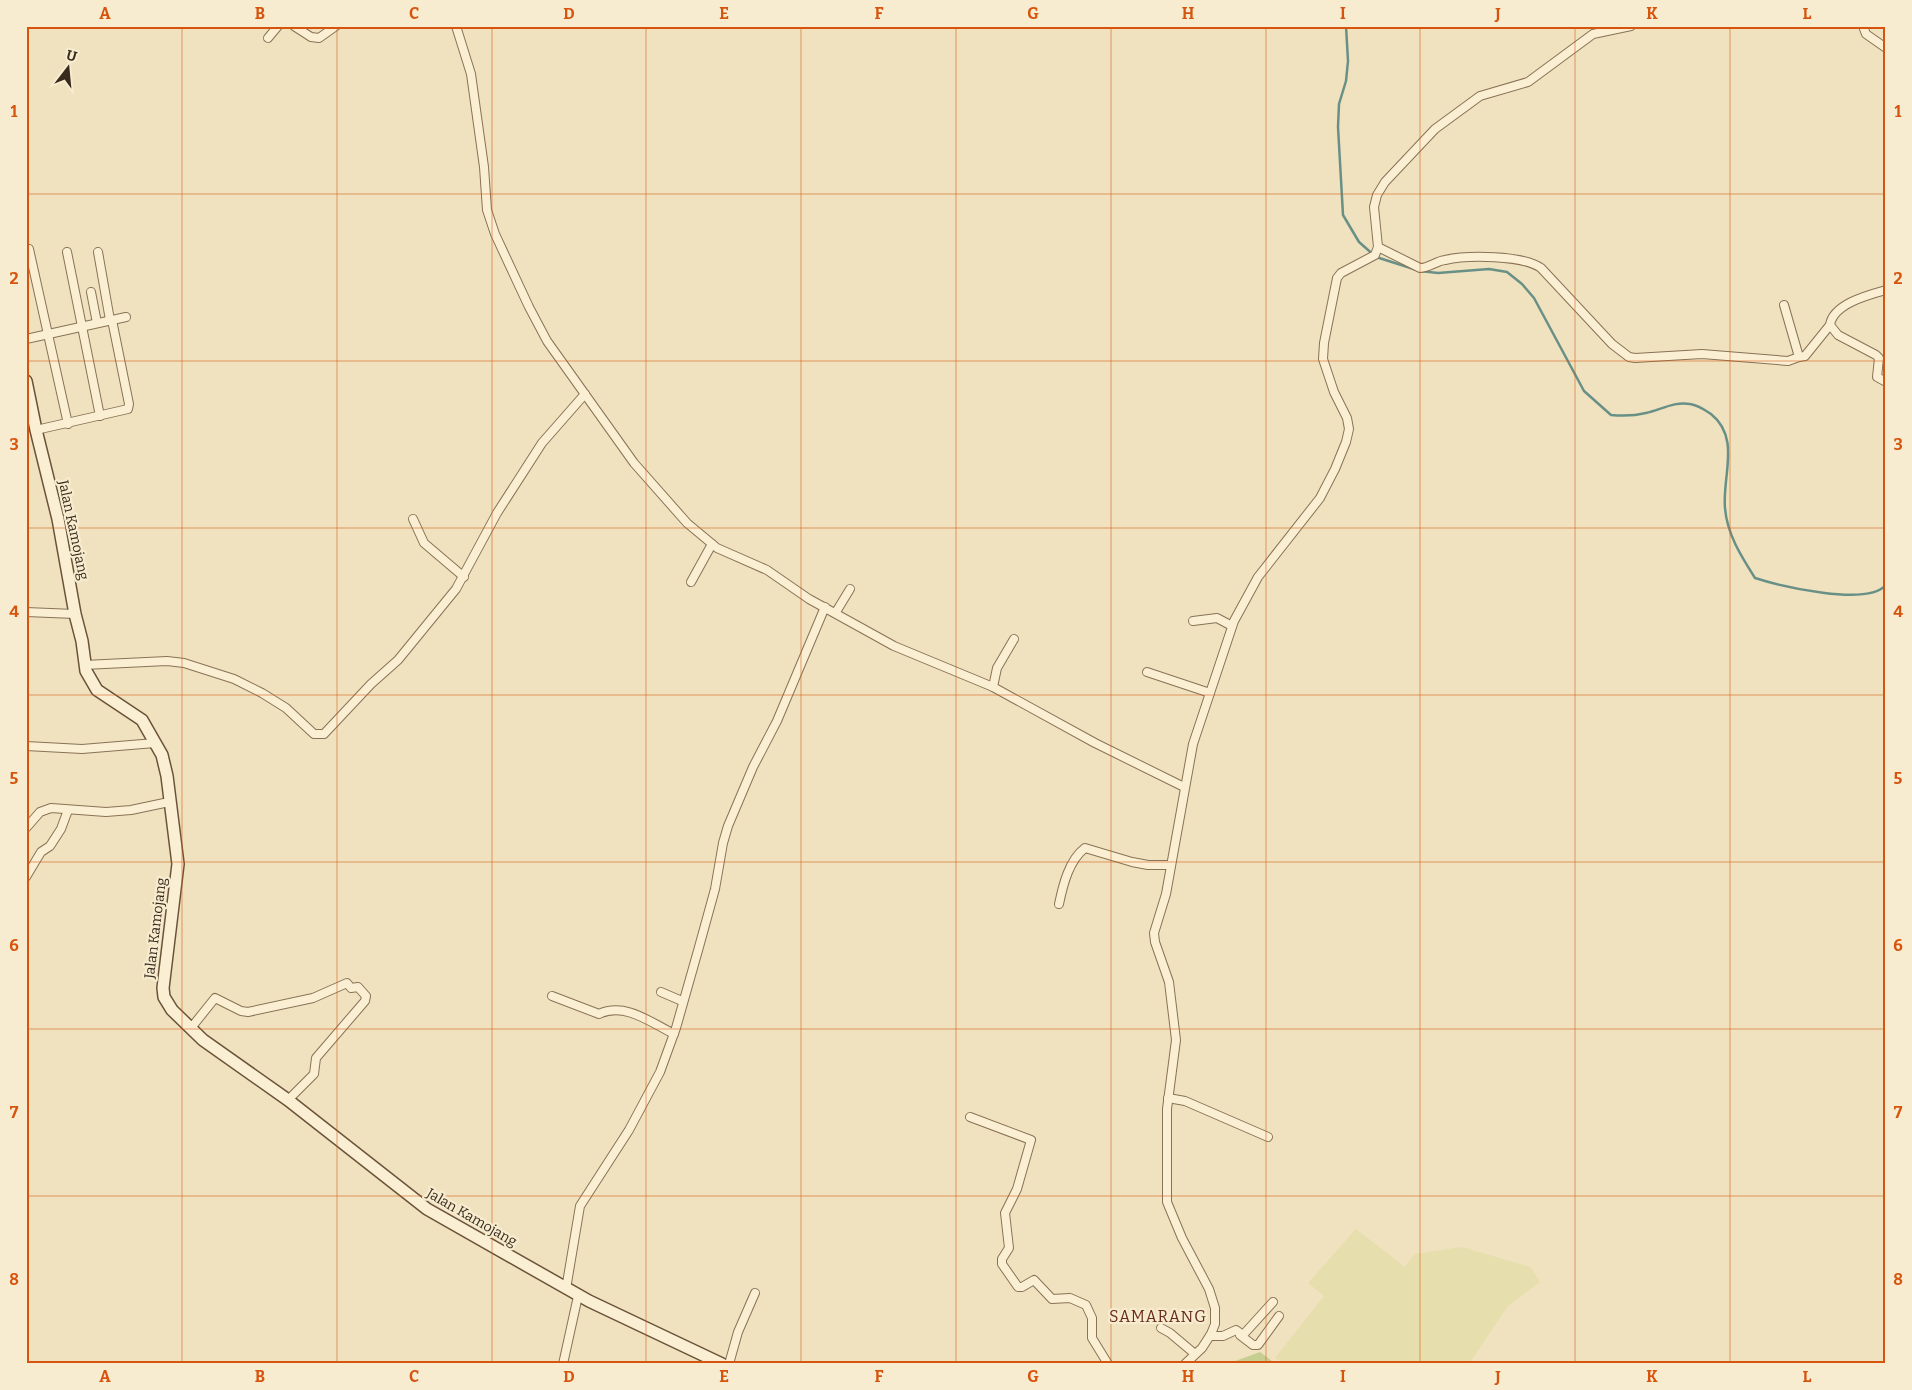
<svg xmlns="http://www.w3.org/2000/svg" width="1912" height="1390" font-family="Bitter,serif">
<rect width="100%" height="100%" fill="#f0e2bf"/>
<polygon fill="#e6deac" points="1356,1229 1405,1267 1414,1254 1462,1247 1530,1267 1540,1282 1508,1306 1469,1364 1286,1364 1275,1358 1324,1296 1308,1283"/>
<polygon fill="#c6ce92" points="1260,1352 1276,1364 1227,1364"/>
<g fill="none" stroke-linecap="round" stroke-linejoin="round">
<path stroke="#699087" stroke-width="2.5" d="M1346 26 1348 61 1346 81 1339 104 1338 127 1343 215 1359 242 1376 257 1420 271 1438 273 1489 269 1507 272 1522 284 1534 298 1584 391 1611 415C1622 416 1634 416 1646 413 1660 410 1675 401 1690 404 1698 405 1705 410 1711 414 1741 438 1722 476 1725 508 1727 534 1741 556 1755 578 1780 586 1867 607 1886 585"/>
<defs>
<g id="street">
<polyline points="294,26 311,37 319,38 336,26"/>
<polyline points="456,26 471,74 484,167 487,210 495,234 529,307 547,341 634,463 687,523 717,548 767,570 809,599 894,646 993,687 1095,743 1184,787"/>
<polyline points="1863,26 1866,34 1886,48"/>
<polyline points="268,38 278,26"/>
<path d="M1378 247 1420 268C1429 268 1436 261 1445 260 1467 255 1523 255 1541 268L1612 344 1629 357 1635 358 1702 354 1788 361 1799 357"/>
<polyline points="29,249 68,424"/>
<polyline points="67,252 100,416"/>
<polyline points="98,252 110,320"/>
<path d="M1886 290C1868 295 1833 304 1830 325L1838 335 1876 355 1879 358 1877 377 1886 382"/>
<polyline points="91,292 97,323"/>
<polyline points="1784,305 1799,357 1805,356 1830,325"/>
<polyline points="26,339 126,317"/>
<polyline points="36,430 128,409 129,404 112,320"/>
<polyline points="413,519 424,543 464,577"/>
<polyline points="691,582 712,544"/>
<polyline points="26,612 75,614"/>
<polyline points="836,612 850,589"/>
<polyline points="1193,621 1217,618 1232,626"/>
<polyline points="84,665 167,661 184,663 234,679 262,693 286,708 314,734 324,734 371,684 398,660 456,589 497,513 542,443 585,394"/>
<polyline points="1147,672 1210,693"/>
<polyline points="993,687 997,668 1014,639"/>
<polyline points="26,746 82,749 155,743"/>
<polyline points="26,828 40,812 51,808 106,812 131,810 169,802"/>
<polyline points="26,877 41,852 50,846 61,829 68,810"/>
<path d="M1059 904C1063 885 1069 860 1085 848L1132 862 1148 865H1171"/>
<polyline points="661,992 682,1001"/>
<path d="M552 996 599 1014C625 1002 650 1022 674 1034"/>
<polyline points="191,1028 215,998 241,1011 248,1012 313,998 347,983 351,988 358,987 366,996 365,1001 316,1058 314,1074 288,1100"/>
<polyline points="1168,1098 1185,1101 1268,1137"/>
<polyline points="970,1117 1031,1140 1017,1189 1005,1213 1009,1248 1002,1259 1002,1264 1018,1287 1022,1287 1034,1280 1052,1299 1070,1298 1086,1305 1092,1318 1092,1338 1108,1364"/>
<polyline points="566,1289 580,1206 629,1130 660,1072 676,1028 699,947 715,889 723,843 728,826 753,767 777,721 825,607"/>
<polyline points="1161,1328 1170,1333 1195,1354"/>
<polyline points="1240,1335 1253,1345 1258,1345 1279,1316"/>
<polyline points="1210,1336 1223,1336 1236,1330 1243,1335 1273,1302"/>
<polyline points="563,1364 578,1296"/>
<polyline points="729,1364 738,1332 755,1293"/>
<polyline points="1185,1364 1202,1348 1211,1334 1215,1324 1215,1308 1209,1289 1182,1238 1167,1202 1167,1109 1176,1040 1169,982 1155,942 1154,933 1166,894 1193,744 1234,621 1258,577 1320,498 1335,469 1346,442 1349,429 1347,418 1334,392 1323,359 1324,343 1337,278 1341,273 1375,255 1378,247 1374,207 1377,195 1385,182 1435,129 1480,96 1528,82 1593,34 1631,26"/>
</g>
<polyline id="secondary" points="26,381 36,430 58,519 75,614 82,641 86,671 97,690 142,720 162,755 167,776 178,864 163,988 164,997 172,1010 203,1040 288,1100 427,1209 589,1301 722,1364"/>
</defs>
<use href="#street" stroke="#897256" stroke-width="10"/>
<use href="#secondary" stroke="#6b533a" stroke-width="14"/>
<use href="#street" stroke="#faefd2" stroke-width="8"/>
<use href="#secondary" stroke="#faefd2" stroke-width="11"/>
</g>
<path fill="none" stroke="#d6540e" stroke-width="1" stroke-opacity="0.55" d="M182 26V1364M337 26V1364M492 26V1364M646 26V1364M801 26V1364M956 26V1364M1111 26V1364M1266 26V1364M1420 26V1364M1575 26V1364M1730 26V1364M26 194H1886M26 361H1886M26 528H1886M26 695H1886M26 862H1886M26 1029H1886M26 1196H1886"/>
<g text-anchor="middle" stroke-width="4.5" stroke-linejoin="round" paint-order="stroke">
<g font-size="14" fill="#382a1c" stroke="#f7eccf">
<text transform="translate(74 530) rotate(78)" y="5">Jalan Kamojang</text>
<text transform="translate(155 928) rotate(-83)" y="5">Jalan Kamojang</text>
<text transform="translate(472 1217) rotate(30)" y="5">Jalan Kamojang</text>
</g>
<g font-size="16" letter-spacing="1" fill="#672b19" stroke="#f7eccf">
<text x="1158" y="1322">SAMARANG</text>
</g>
</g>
<rect width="1912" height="1390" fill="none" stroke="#f7eccf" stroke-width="55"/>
<g transform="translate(68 68) rotate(16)" stroke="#f7eccf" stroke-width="4" paint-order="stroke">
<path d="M0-4L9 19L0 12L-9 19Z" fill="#382a1c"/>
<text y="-8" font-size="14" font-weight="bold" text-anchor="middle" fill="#382a1c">U</text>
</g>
<rect x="28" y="28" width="1856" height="1334" fill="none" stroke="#d6540e" stroke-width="2"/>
<g font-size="16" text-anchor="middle" font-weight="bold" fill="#d6540e">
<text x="105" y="19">A</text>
<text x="260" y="19">B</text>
<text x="414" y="19">C</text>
<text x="569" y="19">D</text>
<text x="724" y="19">E</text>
<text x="879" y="19">F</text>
<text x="1033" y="19">G</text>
<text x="1188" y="19">H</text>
<text x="1343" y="19">I</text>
<text x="1498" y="19">J</text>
<text x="1652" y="19">K</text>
<text x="1807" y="19">L</text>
<text x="14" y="117">1</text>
<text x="1898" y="117">1</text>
<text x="14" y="284">2</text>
<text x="1898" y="284">2</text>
<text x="14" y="450">3</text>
<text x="1898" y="450">3</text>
<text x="14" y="617">4</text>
<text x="1898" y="617">4</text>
<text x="14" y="784">5</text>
<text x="1898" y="784">5</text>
<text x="14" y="951">6</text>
<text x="1898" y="951">6</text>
<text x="14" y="1118">7</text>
<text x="1898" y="1118">7</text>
<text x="14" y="1285">8</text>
<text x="1898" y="1285">8</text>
<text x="105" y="1382">A</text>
<text x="260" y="1382">B</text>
<text x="414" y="1382">C</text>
<text x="569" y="1382">D</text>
<text x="724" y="1382">E</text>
<text x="879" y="1382">F</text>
<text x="1033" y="1382">G</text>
<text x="1188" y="1382">H</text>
<text x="1343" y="1382">I</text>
<text x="1498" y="1382">J</text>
<text x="1652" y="1382">K</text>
<text x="1807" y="1382">L</text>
</g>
</svg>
